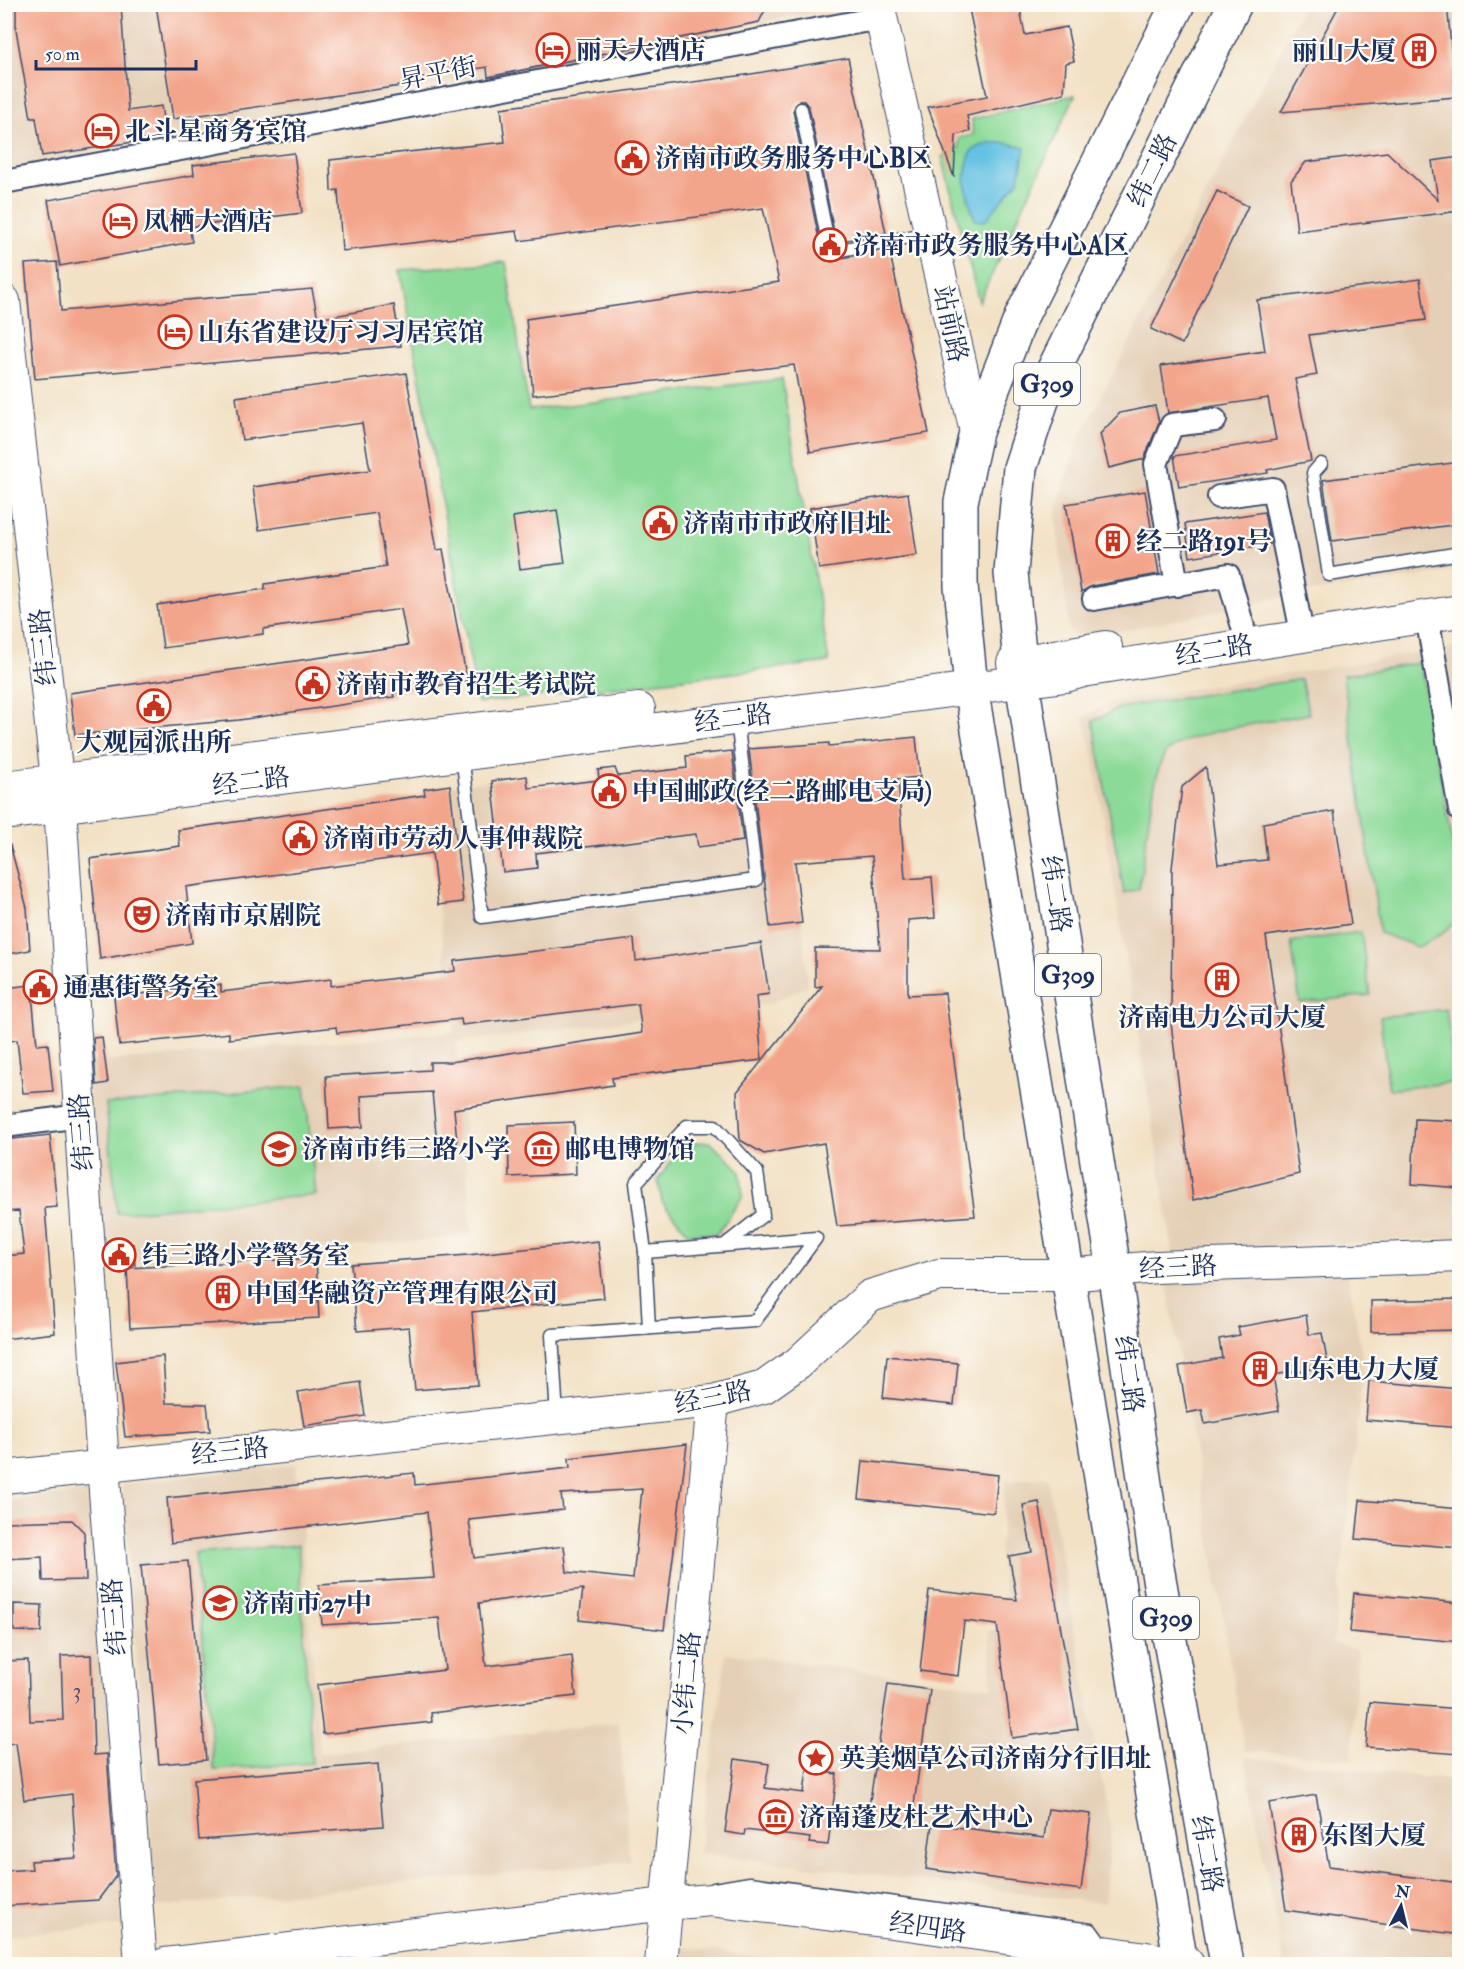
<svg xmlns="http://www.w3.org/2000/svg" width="1464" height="1969" font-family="'IM FELL Double Pica','Noto Serif SC',serif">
<rect width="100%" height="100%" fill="#fdfcf7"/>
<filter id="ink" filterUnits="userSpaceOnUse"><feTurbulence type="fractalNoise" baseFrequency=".0167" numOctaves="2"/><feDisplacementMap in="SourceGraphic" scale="12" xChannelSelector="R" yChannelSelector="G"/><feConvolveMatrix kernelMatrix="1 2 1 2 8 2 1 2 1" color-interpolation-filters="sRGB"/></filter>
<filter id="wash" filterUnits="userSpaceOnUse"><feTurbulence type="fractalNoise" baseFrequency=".008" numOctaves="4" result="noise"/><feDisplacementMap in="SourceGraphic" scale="24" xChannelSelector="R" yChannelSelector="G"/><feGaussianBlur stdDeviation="1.35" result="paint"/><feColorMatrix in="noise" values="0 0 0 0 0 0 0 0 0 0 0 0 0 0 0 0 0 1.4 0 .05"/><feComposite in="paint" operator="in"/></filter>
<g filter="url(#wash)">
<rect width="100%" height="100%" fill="#f2e1c5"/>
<g fill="#e5d0b7">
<polygon points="829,4 830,9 5,170 5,5"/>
<polygon points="1304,5 1459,5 1459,571 1304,593 1086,638 1069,631 1056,519 1062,489 1077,443"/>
<polygon points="1459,646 1459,771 1439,650"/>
<polygon points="1426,652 1459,860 1459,1238 1173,1252 1092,749 1084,718 1109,702"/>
<polygon points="783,745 808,985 770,1004 456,1042 472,1236 104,1266 87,1063 454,1032 424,789 502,779 502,782 527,776 529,788 598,780 598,770 615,768 618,776 687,768 713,757 713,752"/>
<polygon points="1347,1267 1364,1367 1333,1644 1358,1650 1352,1759 1245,1751 1166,1279"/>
<polygon points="296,1464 320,1754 619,1723 630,1861 157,1907 122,1484"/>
<polygon points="1047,1477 1111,1831 1104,1903 699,1853 726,1653 992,1688 989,1631 1010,1625 999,1556 1005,1481"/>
<polygon points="92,1492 128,1925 5,1936 5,1501"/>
<polygon points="1245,1757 1459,1781 1459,1964 1284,1964"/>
<polygon points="674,1946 820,1964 673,1964"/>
</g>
<g fill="#8cda98" stroke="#54847b" stroke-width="1.5">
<polygon points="1075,95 979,302 942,157 959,148 959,138 973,135 972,119"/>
<polygon points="506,262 529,410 782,379 829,662 478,703 400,270"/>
<polygon points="1420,663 1459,878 1460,917 1442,934 1418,947 1380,933 1343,675"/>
<path d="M1301 679 1309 714C1280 720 1180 732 1165 754 1152 772 1144 862 1139 889L1124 893 1093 721 1119 708Z"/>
<polygon points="1361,932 1370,995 1300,1003 1291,942"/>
<polygon points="1446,1009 1455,1082 1389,1090 1380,1017"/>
<polygon points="305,1086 316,1195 117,1213 106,1104"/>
<polygon points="710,1142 740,1170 743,1196 717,1234 688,1233 662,1202 658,1180 684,1143"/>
<polygon points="298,1545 312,1763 214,1770 195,1553"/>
</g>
<path fill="#64c1e2" stroke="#4078a0" stroke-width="1.5" d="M988 143H1007L1025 147 1019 180 985 221 975 220C966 193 960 176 972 150Z"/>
<g id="blocks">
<g fill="#f3a58b" fill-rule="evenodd">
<polygon points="16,4 121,4 128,111 161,106 166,137 42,156 36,118 31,118 16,29"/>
<polygon points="156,4 768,4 759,22 488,77 487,67 420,78 421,83 173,119"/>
<polygon points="968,4 1019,4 1025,35 1067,27 1074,61 1066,63 1064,93 967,116 970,131 956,135 954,177 928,107 987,96"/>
<polygon points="1340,4 1447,4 1456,97 1281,112"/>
<polygon points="848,58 886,233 836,242 809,107 804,101 799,101 793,111 822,254 831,260 889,249 929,433 810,452 794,365 533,395 526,319 779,282 763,208 519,241 517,231 342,251 338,190 331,191 330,160 505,142 501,108 745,75"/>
<polygon points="1387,152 1438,200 1432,161 1460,157 1460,211 1297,231 1291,181 1306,162"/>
<polygon points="294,153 302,213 189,227 192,242 60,266 48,200 194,175 193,165"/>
<polygon points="1217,191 1248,206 1182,344 1151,329"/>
<polygon points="57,262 61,311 312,289 318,319 394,305 401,346 35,379 25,264"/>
<polygon points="1420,279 1426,320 1309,335 1317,375 1295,379 1311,461 1267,470 1268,473 1179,487 1174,456 1276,440 1268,398 1168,413 1161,366 1265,351 1257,300"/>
<polygon points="406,373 437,550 443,549 467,681 393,693 394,697 239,720 75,735 70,693 408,645 401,609 263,629 263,634 163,648 157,605 265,589 265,584 386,567 377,513 259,530 253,487 370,470 362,423 242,440 236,397"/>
<polygon points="1155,406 1159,422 1144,459 1109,468 1100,434 1120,413"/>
<polygon points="1460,462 1460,524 1332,541 1323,480"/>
<polygon points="1145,491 1159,574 1092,586 1081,592 1066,504"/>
<polygon points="908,493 917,555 819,569 810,508"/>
<polygon points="557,510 565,563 520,569 513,517"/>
<polygon points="1264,512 1270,544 1190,557 1185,524"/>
<polygon points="916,737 920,777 898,779 905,879 932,877 935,918 908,920 908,995 945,993 975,1216 837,1226 824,1143 764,1154 740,1140 737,1092 822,986 815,987 815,948 880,949 872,856 795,862 802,923 770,927 749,749 829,743 829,746"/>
<polygon points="732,751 743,841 698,847 696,834 536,853 537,868 503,872 492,781 527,776 528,788 599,780 598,770 615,768 618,776 687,768 686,756"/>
<polygon points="1206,767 1218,864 1267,860 1263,823 1334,811 1351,924 1266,936 1299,1174 1193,1200 1171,1023 1172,868 1182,787"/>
<polygon points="450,785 463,902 438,905 432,853 186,887 192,943 100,959 90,859 180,846 178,830 425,795 424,789"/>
<polygon points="10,845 27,908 30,950 4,955 4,846"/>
<polygon points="634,939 636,961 761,943 769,994 756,996 762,1060 612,1078 613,1085 454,1109 458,1152 438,1154 432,1092 361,1096 363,1127 329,1129 326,1076 430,1070 430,1062 450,1062 642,1033 638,1004 462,1025 461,1019 337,1033 336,1027 229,1039 229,1033 119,1045 114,997 221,985 221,992 331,979 331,986 455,971 454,961"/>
<polygon points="31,985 37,1045 48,1044 53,1091 23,1093 17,1040 4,1042 4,988"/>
<polygon points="102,1037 108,1083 96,1085 93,1038"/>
<polygon points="1415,1119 1460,1121 1460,1188 1412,1184"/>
<polygon points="574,1122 576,1174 509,1177 508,1125"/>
<polygon points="50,1135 57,1207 45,1208 55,1333 4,1339 4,1256 24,1254 19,1211 4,1212 4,1140"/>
<polygon points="598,1241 604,1298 472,1312 478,1385 415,1390 409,1327 357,1331 351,1264 468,1255"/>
<polygon points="133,1244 135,1265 108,1267 107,1246"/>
<polygon points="316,1258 319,1318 130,1328 127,1268"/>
<polygon points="1460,1299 1460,1330 1371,1332 1371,1301"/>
<polygon points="1306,1315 1309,1335 1322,1333 1328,1366 1273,1375 1279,1411 1205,1424 1202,1410 1187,1413 1179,1366 1222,1358 1219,1339 1240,1335 1238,1327"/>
<polygon points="163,1356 166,1403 207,1404 210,1431 125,1437 116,1362"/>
<polygon points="887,1356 958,1363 954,1405 883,1398"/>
<polygon points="1369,1381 1460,1389 1460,1428 1366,1420"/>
<polygon points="360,1382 365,1416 304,1426 298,1392"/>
<path d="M687 1444 664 1630 579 1620 583 1589 479 1603 486 1666 572 1656 576 1696 431 1713 432 1722 323 1734 317 1685 445 1670 439 1618 322 1625 319 1585 434 1578 427 1512 171 1543 167 1498 414 1473 415 1485 570 1468 569 1458ZM642 1489 633 1579 567 1572 564 1546 474 1558 469 1520 563 1510 561 1494Z"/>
<polygon points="863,1461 998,1475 994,1513 859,1499"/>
<polygon points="1360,1500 1460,1509 1460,1548 1356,1539"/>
<polygon points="1039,1502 1078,1729 1012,1738 997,1625 964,1621 958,1676 920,1671 929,1590 1017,1600 1009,1556 1032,1552 1023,1505"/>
<polygon points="72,1520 84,1532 86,1580 43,1581 42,1557 4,1559 4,1522"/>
<polygon points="188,1561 206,1760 159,1764 141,1565"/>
<polygon points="1354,1593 1460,1603 1460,1642 1350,1632"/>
<polygon points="14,1604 42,1605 41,1632 14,1631"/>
<polygon points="91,1655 94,1755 107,1754 116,1876 98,1900 4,1906 4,1871 32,1869 31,1861 76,1858 72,1794 24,1800 16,1743 4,1744 4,1661 28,1660 30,1721 63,1720 61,1656"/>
<polygon points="888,1684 930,1690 911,1826 867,1820"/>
<polygon points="1370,1702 1460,1709 1460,1754 1366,1747"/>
<polygon points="735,1759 769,1764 765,1788 804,1793 807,1770 837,1774 828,1845 809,1843 810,1838 745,1830 744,1835 725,1832"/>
<polygon points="378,1764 383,1826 199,1840 194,1779"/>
<polygon points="1316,1795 1329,1866 1460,1883 1460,1935 1286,1910 1269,1803"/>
<polygon points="1048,1809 1091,1814 1081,1890 926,1869 932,1824 1044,1838"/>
</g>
</g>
</g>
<g filter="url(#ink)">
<use href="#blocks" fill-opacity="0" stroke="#3b4a6d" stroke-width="1.5"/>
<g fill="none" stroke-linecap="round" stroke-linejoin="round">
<defs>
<g id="lane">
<polyline points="801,109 830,252 930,233"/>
<polyline points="1321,464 1313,473 1329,575 1460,553"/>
<polyline points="462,755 482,917 756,880 737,720"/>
<polyline points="649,1328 645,1252 636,1183 687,1126 715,1126 757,1172 763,1215 725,1245"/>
<polyline points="557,1417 552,1335 755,1321 816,1238 645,1252"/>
<polyline points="714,1889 750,1883 1091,1930 1104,1948"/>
</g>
<g id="street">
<polyline points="4,182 863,21 881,20"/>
<polyline points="1219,497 1273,489 1299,618"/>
<polyline points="1177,585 1156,464 1172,425 1215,420"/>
<polyline points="1094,599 1228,575 1243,627"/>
<polyline points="1427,616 1460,810"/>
<polyline points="4,1126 80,1116"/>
</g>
<g id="secondary">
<polyline points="878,4 976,432"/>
<polyline points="4,301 60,806 103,1465 141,1964"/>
<polyline points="1013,663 1106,647"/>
<polyline points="4,787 639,709"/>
<polyline points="4,814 1065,676 1083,671 1460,611"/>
<polyline points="4,1477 713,1401 764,1387 798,1363 870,1296 939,1275 1067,1275 1157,1267 1460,1256"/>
<polyline points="165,1964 666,1904 711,1900 909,1924 1188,1964"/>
<polyline points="661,1964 713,1401"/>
</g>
<g id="highway">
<polyline points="1178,4 1022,315 976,432 961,502 961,586 971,687 1181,1964"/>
<polyline points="1227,1964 1157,1567 1114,1270 1022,681 1011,573 1020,468 1049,379 1235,4"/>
</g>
</defs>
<use href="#lane" stroke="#3b4a6d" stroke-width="15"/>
<use href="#street" stroke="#3b4a6d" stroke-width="26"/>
<use href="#secondary" stroke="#3b4a6d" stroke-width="34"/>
<use href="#highway" stroke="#3b4a6d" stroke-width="36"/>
<use href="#lane" stroke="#fff" stroke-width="12"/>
<use href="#street" stroke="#fff" stroke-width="22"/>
<use href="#secondary" stroke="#fff" stroke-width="32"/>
<use href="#highway" stroke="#fff" stroke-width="33"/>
</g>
</g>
<defs>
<symbol id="hotel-ring" viewBox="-11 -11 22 22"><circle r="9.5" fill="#fdfcf7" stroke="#c8321e" stroke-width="1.5"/><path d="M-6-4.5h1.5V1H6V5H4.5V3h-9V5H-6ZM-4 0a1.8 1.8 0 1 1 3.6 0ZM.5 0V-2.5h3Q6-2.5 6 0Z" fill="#c8321e"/></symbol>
<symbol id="building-ring" viewBox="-11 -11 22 22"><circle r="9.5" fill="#fdfcf7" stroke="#c8321e" stroke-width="1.5"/><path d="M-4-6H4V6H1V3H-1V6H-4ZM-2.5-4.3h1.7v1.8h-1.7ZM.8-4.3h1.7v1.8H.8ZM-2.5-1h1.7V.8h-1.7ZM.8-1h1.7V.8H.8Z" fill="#c8321e"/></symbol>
<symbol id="civic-ring" viewBox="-11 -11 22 22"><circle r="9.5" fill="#fdfcf7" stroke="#c8321e" stroke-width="1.5"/><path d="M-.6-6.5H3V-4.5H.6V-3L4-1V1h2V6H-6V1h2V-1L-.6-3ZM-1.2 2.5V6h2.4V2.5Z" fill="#c8321e"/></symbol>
<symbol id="theatre-ring" viewBox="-11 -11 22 22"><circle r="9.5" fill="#fdfcf7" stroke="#c8321e" stroke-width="1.5"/><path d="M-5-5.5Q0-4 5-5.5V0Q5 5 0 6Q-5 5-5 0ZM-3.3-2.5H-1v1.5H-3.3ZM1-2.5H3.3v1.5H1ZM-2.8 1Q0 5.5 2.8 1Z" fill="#c8321e"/></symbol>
<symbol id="school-ring" viewBox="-11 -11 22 22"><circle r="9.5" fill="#fdfcf7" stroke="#c8321e" stroke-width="1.5"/><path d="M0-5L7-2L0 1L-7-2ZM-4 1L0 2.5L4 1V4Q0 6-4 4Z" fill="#c8321e"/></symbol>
<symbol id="museum-ring" viewBox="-11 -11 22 22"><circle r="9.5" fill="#fdfcf7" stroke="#c8321e" stroke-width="1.5"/><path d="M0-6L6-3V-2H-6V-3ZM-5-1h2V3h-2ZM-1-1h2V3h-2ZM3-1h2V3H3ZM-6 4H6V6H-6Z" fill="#c8321e"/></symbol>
<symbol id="sight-ring" viewBox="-11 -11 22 22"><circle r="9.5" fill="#fdfcf7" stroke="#c8321e" stroke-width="1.5"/><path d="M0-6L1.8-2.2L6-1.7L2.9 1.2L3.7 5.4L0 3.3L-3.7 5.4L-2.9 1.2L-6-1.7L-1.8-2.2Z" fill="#c8321e"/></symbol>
</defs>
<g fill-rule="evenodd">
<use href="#hotel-ring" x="534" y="31" width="38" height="38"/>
<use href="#building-ring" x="1400" y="32" width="38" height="38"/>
<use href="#hotel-ring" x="83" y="112" width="38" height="38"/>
<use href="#civic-ring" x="613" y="139" width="38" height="38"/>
<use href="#hotel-ring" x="101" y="202" width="38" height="38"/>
<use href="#civic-ring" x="811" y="226" width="38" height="38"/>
<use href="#hotel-ring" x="156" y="313" width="38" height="38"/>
<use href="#civic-ring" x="641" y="504" width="38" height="38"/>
<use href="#building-ring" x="1094" y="522" width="38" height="38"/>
<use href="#civic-ring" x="294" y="665" width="38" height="38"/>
<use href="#civic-ring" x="135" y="687" width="38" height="38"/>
<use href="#civic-ring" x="590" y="772" width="38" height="38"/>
<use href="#civic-ring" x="281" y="819" width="38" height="38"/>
<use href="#theatre-ring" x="123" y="896" width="38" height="38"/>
<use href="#building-ring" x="1203" y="961" width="38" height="38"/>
<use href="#civic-ring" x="21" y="968" width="38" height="38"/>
<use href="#school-ring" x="260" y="1130" width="38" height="38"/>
<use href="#museum-ring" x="523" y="1130" width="38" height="38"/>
<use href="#civic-ring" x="100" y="1236" width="38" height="38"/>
<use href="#building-ring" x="204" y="1274" width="38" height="38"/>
<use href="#building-ring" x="1241" y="1350" width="38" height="38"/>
<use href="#school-ring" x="201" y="1584" width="38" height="38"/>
<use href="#sight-ring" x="797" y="1739" width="38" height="38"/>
<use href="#museum-ring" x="757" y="1798" width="38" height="38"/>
<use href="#building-ring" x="1280" y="1816" width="38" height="38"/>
</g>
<g text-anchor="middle" stroke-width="4.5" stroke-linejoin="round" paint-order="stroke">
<g font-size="22" fill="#514c69">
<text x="77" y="1698">3</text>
</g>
<g fill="#fdfcf7" stroke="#5f6c8c" stroke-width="1.5">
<rect x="1014" y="363" width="66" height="42" rx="4.5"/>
<rect x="1035" y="954" width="66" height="42" rx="4.5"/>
<rect x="1133" y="1597" width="66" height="42" rx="4.5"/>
</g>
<g font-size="24" font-weight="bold" fill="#1b2f5e">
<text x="1047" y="392">G309</text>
<text x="1068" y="983">G309</text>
<text x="1166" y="1626">G309</text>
</g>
<g font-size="26" font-weight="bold" fill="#1b2f5e" stroke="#fdfcf7" text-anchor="start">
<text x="576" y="59">丽天大酒店</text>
<text x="1396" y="60" text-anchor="end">丽山大厦</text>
<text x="125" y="140">北斗星商务宾馆</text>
<text x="655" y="167">济南市政务服务中心B区</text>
<text x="143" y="230">凤栖大酒店</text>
<text x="853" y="254">济南市政务服务中心A区</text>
<text x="198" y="341">山东省建设厅习习居宾馆</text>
<text x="683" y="532">济南市市政府旧址</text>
<text x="1136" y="550">经二路191号</text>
<text x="336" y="693">济南市教育招生考试院</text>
<text x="154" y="751" text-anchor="middle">大观园派出所</text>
<text x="632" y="800">中国邮政(经二路邮电支局)</text>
<text x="323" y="847">济南市劳动人事仲裁院</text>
<text x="165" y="924">济南市京剧院</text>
<text x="63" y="996">通惠街警务室</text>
<text x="1222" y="1026" text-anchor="middle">济南电力公司大厦</text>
<text x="302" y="1158">济南市纬三路小学</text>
<text x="565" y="1158">邮电博物馆</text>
<text x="142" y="1264">纬三路小学警务室</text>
<text x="246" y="1302">中国华融资产管理有限公司</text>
<text x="1283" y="1378">山东电力大厦</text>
<text x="243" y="1612">济南市27中</text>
<text x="839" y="1767">英美烟草公司济南分行旧址</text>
<text x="799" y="1826">济南蓬皮杜艺术中心</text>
<text x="1322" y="1844">东图大厦</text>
</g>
<g font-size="26" fill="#1b2f5e" stroke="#fdfcf7">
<text transform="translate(438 73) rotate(-11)" y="9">昇平街</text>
<text transform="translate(1152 170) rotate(-64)" y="9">纬二路</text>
<text transform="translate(951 324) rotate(78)" y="9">站前路</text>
<text transform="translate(43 647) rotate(-96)" y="9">纬三路</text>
<text transform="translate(1214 650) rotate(-9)" y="9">经二路</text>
<text transform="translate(733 718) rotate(-7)" y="9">经二路</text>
<text transform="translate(251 781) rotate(-7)" y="9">经二路</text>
<text transform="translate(1056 894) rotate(81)" y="9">纬二路</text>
<text transform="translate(81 1132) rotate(-94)" y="9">纬三路</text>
<text transform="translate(1178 1267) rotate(-3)" y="9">经三路</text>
<text transform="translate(1129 1374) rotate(82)" y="9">纬二路</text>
<text transform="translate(713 1397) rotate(-11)" y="9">经三路</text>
<text transform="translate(230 1451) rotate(-6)" y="9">经三路</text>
<text transform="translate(114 1617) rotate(-94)" y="9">纬三路</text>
<text transform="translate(686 1683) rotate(-85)" y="9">小纬二路</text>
<text transform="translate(1207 1854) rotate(80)" y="9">纬二路</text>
<text transform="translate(928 1927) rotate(8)" y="9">经四路</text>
</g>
</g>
<rect width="1464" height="1969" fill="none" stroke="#fdfcf7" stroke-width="24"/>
<g transform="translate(1401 1906) rotate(7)" stroke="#fdfcf7" stroke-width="4.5" paint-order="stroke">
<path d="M0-4.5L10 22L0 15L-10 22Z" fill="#1b2f5e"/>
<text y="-9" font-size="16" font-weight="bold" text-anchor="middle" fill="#1b2f5e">N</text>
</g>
<path d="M36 60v9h160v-9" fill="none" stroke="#1b2f5e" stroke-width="3"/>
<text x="45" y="60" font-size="18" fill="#1b2f5e" stroke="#fdfcf7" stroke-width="4.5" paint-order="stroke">50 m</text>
</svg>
